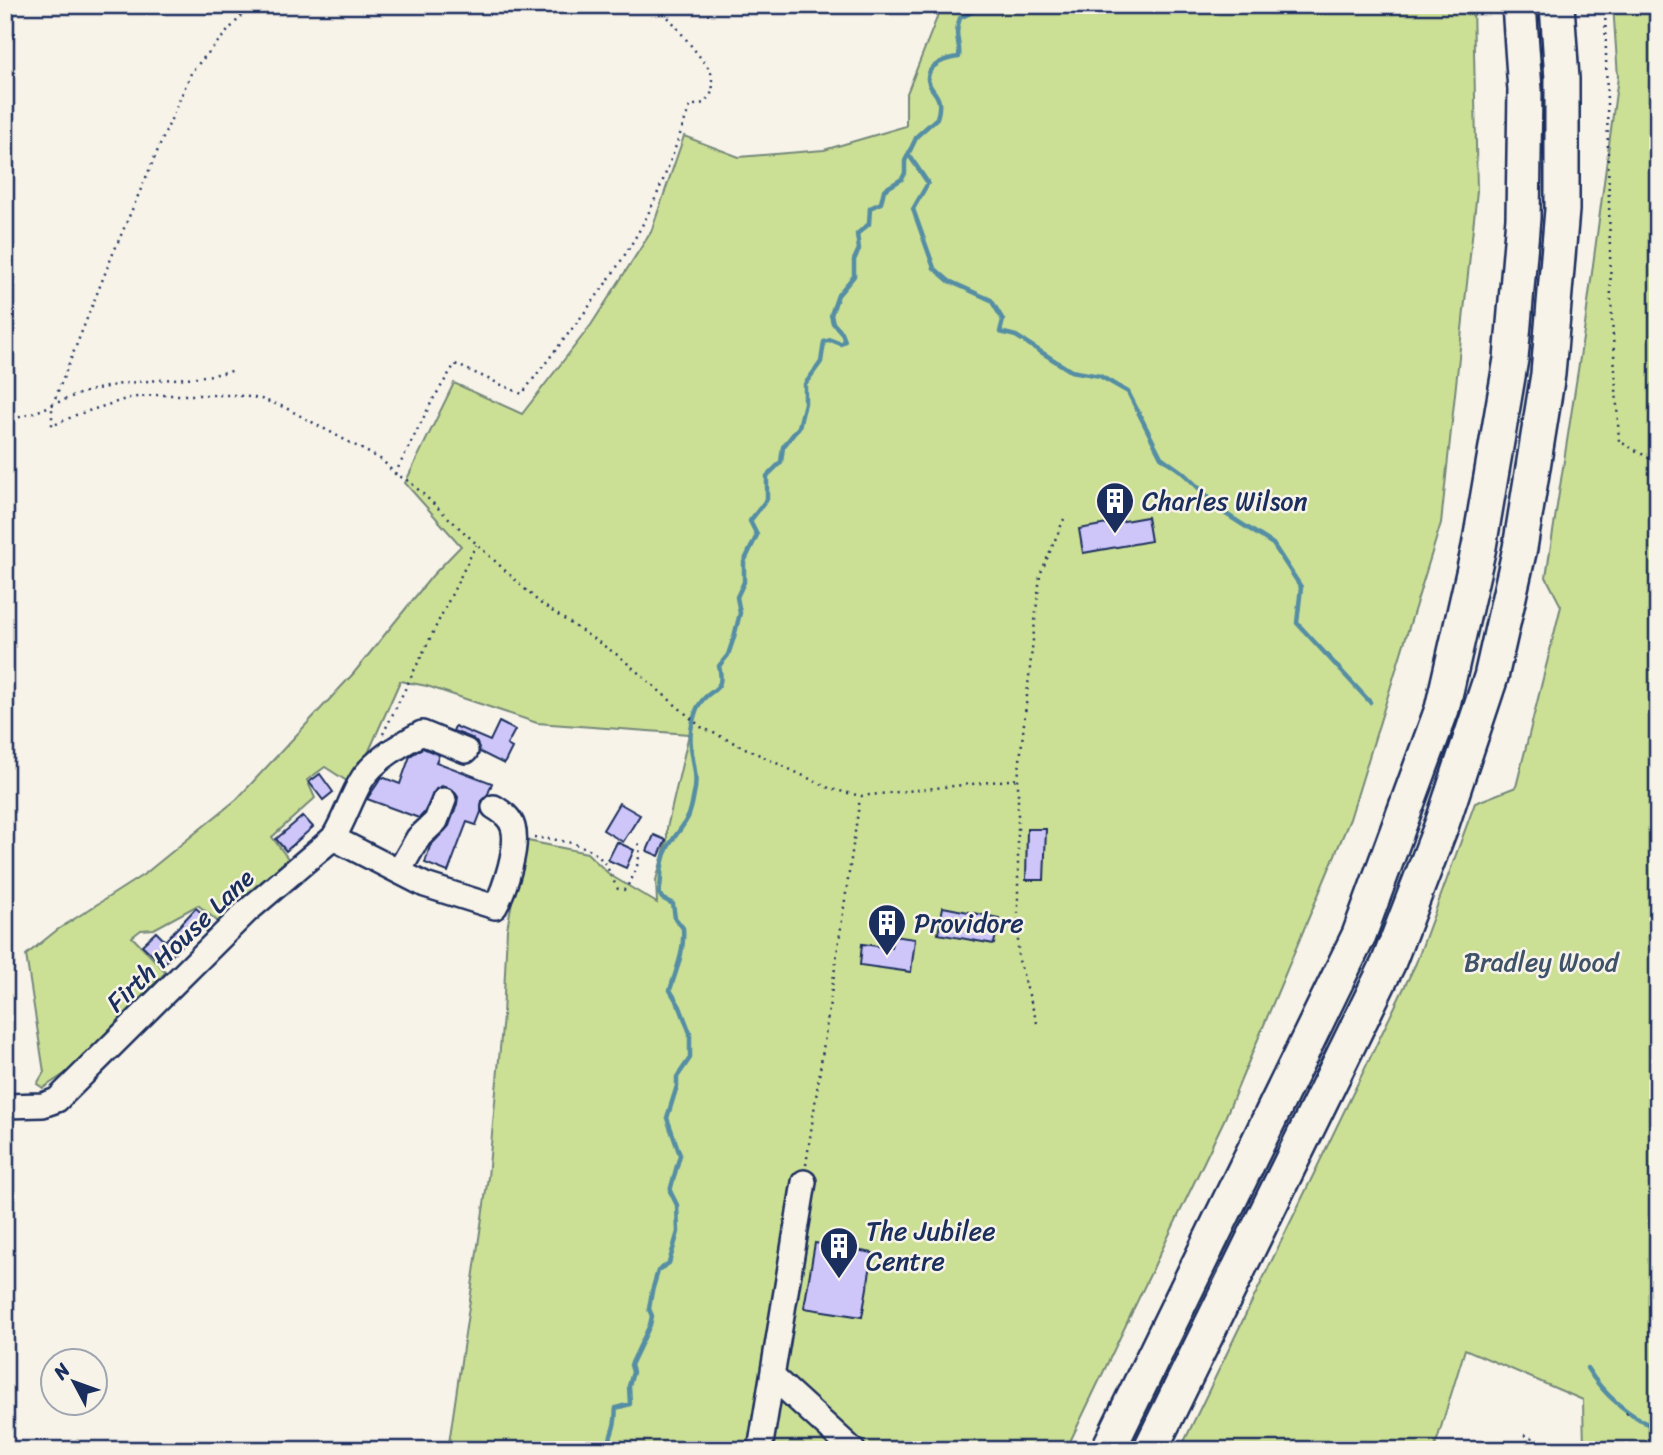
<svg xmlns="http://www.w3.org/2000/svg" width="1663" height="1455" font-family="Sriracha,sans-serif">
<rect width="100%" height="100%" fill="#f7f3e8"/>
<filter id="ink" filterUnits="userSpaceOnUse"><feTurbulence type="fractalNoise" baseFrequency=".0143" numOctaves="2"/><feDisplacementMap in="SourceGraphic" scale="14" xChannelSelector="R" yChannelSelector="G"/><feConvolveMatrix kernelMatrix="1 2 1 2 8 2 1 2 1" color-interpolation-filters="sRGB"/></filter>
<g filter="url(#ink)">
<g fill="#cce095" stroke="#74887a" stroke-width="2">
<polygon points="942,5 1473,5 1477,191 1441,523 1350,819 1225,1118 1066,1450 448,1450 488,1177 503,1016 507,929 523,840 587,853 610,875 657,903 656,880 667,840 667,828 689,734 537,723 427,686 400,681 369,751 350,783 325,767 307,780 315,798 272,837 289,860 223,926 198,905 154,929 141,930 132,937 166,972 69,1071 43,1088 37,1084 44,1072 26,955 57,930 146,873 237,799 353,674 432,576 461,546 405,483 454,383 522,414 591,325 651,232 684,136 739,157 824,150 906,126 906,96"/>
<polygon points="1613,5 1658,5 1658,1450 1584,1450 1583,1400 1465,1349 1434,1450 1180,1450 1416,963 1475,803 1516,787 1561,606 1546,577 1585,325 1618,77"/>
</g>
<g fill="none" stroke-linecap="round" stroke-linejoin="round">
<g stroke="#558ea4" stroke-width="4.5">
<polyline points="909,155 928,183 913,209 934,268 949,281 991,300 1003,320 1000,332 1016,336 1071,371 1100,376 1128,392 1161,457 1182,472 1226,514 1273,544 1301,587 1297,623 1370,702"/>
<path d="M1587 1368C1605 1397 1628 1414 1658 1430"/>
<path d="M609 1450C608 1438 614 1431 615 1420 616 1416 615 1412 616 1408L630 1404 629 1386 633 1372 631 1365 650 1325 652 1316 649 1309 652 1291 658 1271 669 1263 678 1232 677 1205 670 1191 680 1155 667 1118 677 1086V1077L690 1058V1033L680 1007 670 990C676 971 685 950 683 928L675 918 673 904 662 898 659 893C662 882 660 871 663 861 666 843 682 831 689 815 691 809 693 801 694 794 700 770 686 749 692 725 694 719 695 710 699 705 709 687 726 694 719 666L728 655 734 637 740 613 737 597 744 582V562L757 535 750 521 767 499V476L781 462 783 447 799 427 805 403V384L821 362 824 342 831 340 841 344 845 341 842 333 833 323 831 315 838 295 854 276V260L859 249 857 234 869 224 870 208 881 203 884 190 902 179 905 173V161L917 136 937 118C945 93 929 93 928 79 927 65 947 58 959 57 961 42 953 38 960 18L974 11 980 5"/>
</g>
</g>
<g fill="#cec6f9" stroke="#1b2f5e" stroke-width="2">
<polygon points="1147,517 1151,541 1083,553 1079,529"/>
<polygon points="499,722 515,730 507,745 512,748 504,764 480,752 477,743 472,738 453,731 455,726 490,741"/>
<polygon points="423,748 439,755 436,762 492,783 488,794 482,800 481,812 476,825 467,822 448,872 425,863 430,846 449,826 457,804 458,797 454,791 442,786 436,789 424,813 419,818 367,799 382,777 400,784 410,756"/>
<polygon points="320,774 333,792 323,800 309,782"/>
<polygon points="619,803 640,815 623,842 603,830"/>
<polygon points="303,816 313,827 286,851 276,839"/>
<polygon points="1027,829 1046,829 1044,880 1026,880"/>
<polygon points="654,835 666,840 659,856 647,851"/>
<polygon points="617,842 634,850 626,868 608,860"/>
<polygon points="943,907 999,918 994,944 938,934"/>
<polygon points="196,908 207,918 163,965 142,945 156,932 165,941"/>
<polygon points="893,936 915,939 911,972 860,965 862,944 891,948"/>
<polygon points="815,1243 873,1253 862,1317 804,1308"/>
</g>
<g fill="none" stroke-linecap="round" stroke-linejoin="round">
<defs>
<g id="minor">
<path d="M333 838 425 885 495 907C505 889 519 846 513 827 510 817 502 812 494 807"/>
<polyline points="399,871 418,838 436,821 444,800"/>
<path d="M5 1106 43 1105 57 1100 246 912 333 838C345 820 353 791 365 775 378 758 403 743 422 733L466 751"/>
<polyline points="773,1377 853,1450"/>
<polyline points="760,1450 804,1182"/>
</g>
<g id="highway">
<polyline points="1108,1450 1359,935 1442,709 1479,547 1511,359 1523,218 1525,90 1519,5"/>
<polyline points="1150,1450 1388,964 1442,824 1491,677 1520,548 1548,374 1562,210 1562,79 1557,5"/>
</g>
</defs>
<use href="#minor" stroke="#1b2f5e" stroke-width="28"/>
<use href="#highway" stroke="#1b2f5e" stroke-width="38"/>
<g stroke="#1b2f5e" stroke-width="2.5" stroke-dasharray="2 5" stroke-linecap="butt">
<polyline points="251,5 192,71 112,256 52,406 52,426 76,415 129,398 155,395 236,395 261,399 284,407 382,460 395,474 409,481 540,603 619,656 701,727 831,789 861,796 1018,779"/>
<polyline points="1605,5 1611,301 1619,441 1658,463"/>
<path d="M5 419C30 418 49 405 71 397 81 393 92 390 102 388 146 377 192 382 235 370"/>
<path d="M395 474 432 401 455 364 522 394C562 340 606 290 639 231 661 192 675 148 690 106L704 103 713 91 711 71 671 20 654 5"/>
<polyline points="383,734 476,545"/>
<path d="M534 837C562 841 594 842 608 869 612 876 614 883 618 889L624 890C634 879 643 856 638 842"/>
<polyline points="1037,1023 1018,957 1018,779 1040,575 1064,519"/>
<polyline points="806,1165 860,798"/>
<polyline points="1626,1414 1630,1410"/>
<polyline points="1524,1435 1562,1450"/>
</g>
<use href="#minor" stroke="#f7f3e8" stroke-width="23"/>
<use href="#highway" stroke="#f7f3e8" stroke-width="33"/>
</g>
</g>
<defs>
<symbol id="building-pin" viewBox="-11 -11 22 30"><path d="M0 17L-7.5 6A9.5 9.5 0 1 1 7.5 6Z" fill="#1b2f5e" stroke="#f7f3e8"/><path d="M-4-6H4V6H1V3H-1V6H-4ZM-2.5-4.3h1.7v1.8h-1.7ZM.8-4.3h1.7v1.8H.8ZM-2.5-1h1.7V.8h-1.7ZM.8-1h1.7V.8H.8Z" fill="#fff"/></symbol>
</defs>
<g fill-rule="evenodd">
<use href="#building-pin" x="1093" y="479" width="44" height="60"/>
<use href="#building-pin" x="865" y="901" width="44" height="60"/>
<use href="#building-pin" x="817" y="1224" width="44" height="60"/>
</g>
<g text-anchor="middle" stroke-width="5" stroke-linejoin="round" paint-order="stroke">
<g font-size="26" fill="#1b2f5e" stroke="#f7f3e8" text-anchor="start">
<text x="1142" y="510">Charles Wilson</text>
<text x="914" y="932">Providore</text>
<text x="866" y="1240">The Jubilee<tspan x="866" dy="30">Centre</tspan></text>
</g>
<g font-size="26" fill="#1b2f5e" stroke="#f7f3e8">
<text transform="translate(180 940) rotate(-44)" y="9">Firth House Lane</text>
</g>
<g font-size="26" fill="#3e5269" stroke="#f7f3e8">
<text x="1541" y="971">Bradley Wood</text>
</g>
</g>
<rect width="1663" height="1455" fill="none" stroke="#f7f3e8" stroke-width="28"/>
<rect x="14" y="14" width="1635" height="1427" fill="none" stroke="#1b2f5e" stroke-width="2.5" filter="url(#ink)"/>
<g transform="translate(74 1382) rotate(311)"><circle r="33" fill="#f7f3e8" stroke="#9fa5b1" stroke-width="2"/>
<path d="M0-5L12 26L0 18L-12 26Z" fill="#1b2f5e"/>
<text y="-10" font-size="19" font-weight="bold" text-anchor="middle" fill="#1b2f5e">N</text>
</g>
</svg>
